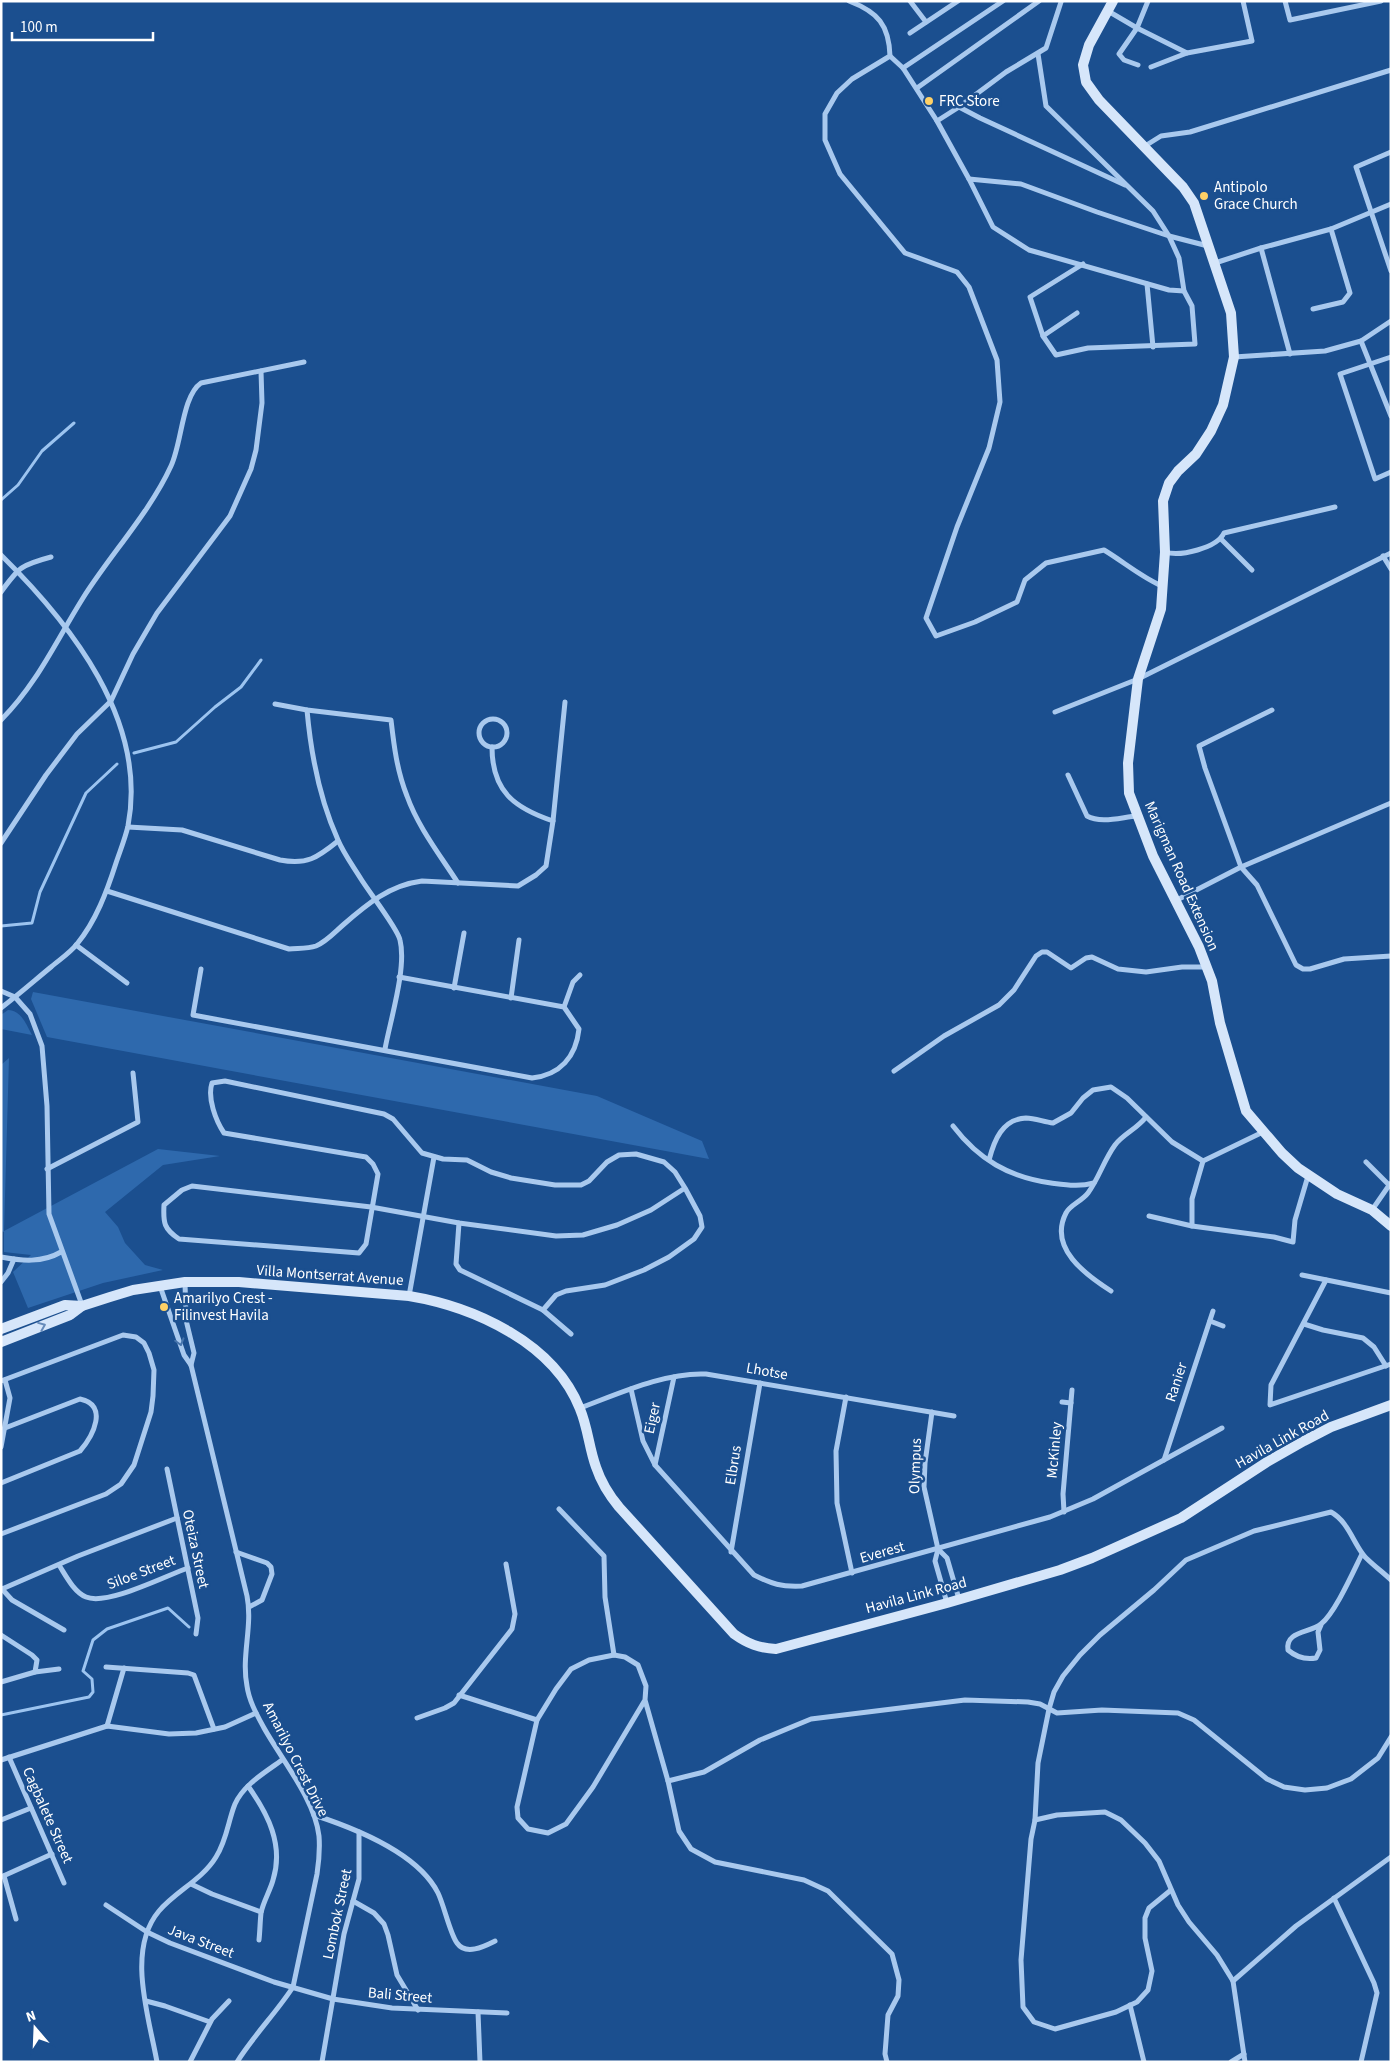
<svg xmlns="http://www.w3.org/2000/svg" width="1392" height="2063" font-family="'Source Sans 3',sans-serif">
<rect width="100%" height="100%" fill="#1b4f8f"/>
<g fill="#2e69ad">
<polygon points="33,992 597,1096 702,1141 709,1159 47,1037 31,999"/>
<path d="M8 1010C22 1011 26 1024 32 1035L1 1029V1015Z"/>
<polygon points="9,1058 4,1231 158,1149 220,1156 163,1165 105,1212 118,1227 125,1243 145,1265 163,1270 103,1283 28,1308 13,1272 31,1255 4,1252 4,1232 1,1231 1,1065"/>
</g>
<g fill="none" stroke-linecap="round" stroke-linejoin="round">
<g stroke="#9cc4f0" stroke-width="3">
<polyline points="1,500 18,485 42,451 74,423"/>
<polyline points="134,753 176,742 215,707 241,687 261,660"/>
<polyline points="1,926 32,923 40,892 86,793 117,764"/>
<polyline points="1,1715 89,1697 93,1692 92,1679 83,1671 93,1640 107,1629 168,1608 189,1627"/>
</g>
<g stroke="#a9c9ee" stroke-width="5">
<path d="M849 1C878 12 889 25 890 56L852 79 837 93 825 114V140L840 174 905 253 957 272 969 287 997 360 1000 402 989 448 957 527 926 618 936 636 975 622 1017 602 1025 580 1046 563 1104 550C1124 562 1141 577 1162 586"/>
<polyline points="910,1 926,22"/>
<polyline points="1285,1 1290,20 1381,1"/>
<polyline points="1108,11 1137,28 1187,53 1252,41 1243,1"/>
<polyline points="910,33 958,1"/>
<polyline points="1038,54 1046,106 1153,211 1169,236 1179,258 1184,291 1192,306 1195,344 1088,348 1056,355 1043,336 1030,297 1083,264"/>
<polyline points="890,56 903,68 937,121 969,179 993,227 1029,250 1169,290 1184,291"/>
<polyline points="1138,65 1124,60 1119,54 1137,28 1148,1"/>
<polyline points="1151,67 1187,53"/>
<polyline points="903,68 1003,1"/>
<polyline points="917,88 1039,1"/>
<polyline points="959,107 1006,72 1046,48 1061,2"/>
<polyline points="937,121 959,107 980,118 1125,185"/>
<polyline points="1145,146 1161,136 1190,132 1391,70"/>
<polyline points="1391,152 1356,167 1391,271"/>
<polyline points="969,179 1021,184 1097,212 1169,236 1208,246"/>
<polyline points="1261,248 1290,354"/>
<polyline points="1215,263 1261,248 1331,229 1391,204"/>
<polyline points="1147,284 1153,347"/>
<polyline points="1313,309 1343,302 1350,293 1331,229"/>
<polyline points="1043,336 1077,313"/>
<polyline points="1361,341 1391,416"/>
<polyline points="1234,357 1325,351 1361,341 1391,321"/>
<polyline points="1391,357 1340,374 1375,479 1391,472"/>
<polyline points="1221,539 1252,570"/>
<path d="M1165 552C1180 557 1217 548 1224 533L1335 507"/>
<path d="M1 555C71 624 148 721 128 826 125 839 120 851 116 863 107 891 96 921 77 944 70 953 59 960 51 967 34 981 18 995 1 1008"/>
<polyline points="1383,556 1391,569"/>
<path d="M1 592C19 567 21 565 51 557"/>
<path d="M275 704 307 710 391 720C394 746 397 771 407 796 418 827 440 855 458 883"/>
<path d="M307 710C311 755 319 798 338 840 344 854 353 866 361 879 369 892 398 929 400 940 407 968 390 1021 385 1049"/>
<polyline points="1272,710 1199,746 1205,768 1241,867 1257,885 1296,965 1303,969 1310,969 1344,959 1391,956"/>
<polyline points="1055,712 1138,679 1391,553"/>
<circle cx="493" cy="733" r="14"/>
<path d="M1 720C37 684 56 641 83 598 110 555 150 512 171 466 182 443 182 396 201 383L304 362"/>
<path d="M492 747C492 791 514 808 553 821"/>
<path d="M1068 775 1087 816C1101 824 1122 817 1137 816"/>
<path d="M128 827 182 830 280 860C307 865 317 858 338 841"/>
<polyline points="1,843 46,775 77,734 111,701 133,654 157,613 230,516 251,469 256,450 262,403 261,371"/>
<path d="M107 891 289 949C297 948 307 949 316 946 326 942 335 932 343 925 367 904 390 885 422 881L518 886 536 875 546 866 553 821 565 702"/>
<polyline points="1175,901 1241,867 1391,803"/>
<polyline points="76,945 127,983"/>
<path d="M201 969 193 1015 532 1078C560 1075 576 1057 579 1029L564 1007 399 977"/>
<polyline points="454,988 464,933"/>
<polyline points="1,991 15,997 30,1014 42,1046 47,1106 49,1214 82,1305"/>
<polyline points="511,998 519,940"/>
<polyline points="564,1007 573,982 580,975"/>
<polyline points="894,1071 944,1036 999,1005 1014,990 1036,956 1042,952 1047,952 1071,968 1086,958 1092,957 1118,969 1146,972 1182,967 1206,967"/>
<path d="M953 1126C979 1160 1009 1177 1051 1183 1067 1185 1079 1187 1094 1183"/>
<path d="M989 1160C994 1141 1002 1119 1026 1118 1035 1118 1044 1122 1053 1123L1071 1113 1083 1098 1093 1090 1111 1087 1127 1098 1172 1142 1203 1161"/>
<polyline points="1366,1162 1391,1187"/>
<polyline points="47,1169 138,1122 133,1073"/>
<polyline points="1372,1210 1390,1184"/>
<polyline points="1149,1216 1192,1226 1274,1237 1293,1242 1295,1220 1308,1176"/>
<polyline points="459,1223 456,1264 460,1270 543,1310 571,1334"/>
<polyline points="1192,1226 1192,1199 1203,1161 1263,1132"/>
<path d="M1 1257C22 1261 42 1263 61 1252"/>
<polyline points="1302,1275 1391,1293"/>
<polyline points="1326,1280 1271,1385 1270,1405 1391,1364"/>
<polyline points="1,1282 8,1273 14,1259"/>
<polyline points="185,1282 186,1320 194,1353 191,1365"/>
<path d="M160 1286 184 1355 191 1365 247 1596C253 1626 241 1656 247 1686 249 1701 257 1715 264 1728 282 1760 315 1800 319 1836 320 1849 319 1861 317 1874L293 1987C276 2013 254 2035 237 2062"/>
<path d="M1111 1291C1086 1275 1048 1248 1066 1213 1070 1205 1082 1201 1088 1193 1099 1178 1104 1160 1115 1145 1123 1134 1137 1129 1146 1117"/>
<polyline points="409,1296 434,1157"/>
<path d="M543 1310 556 1295 566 1291 605 1285 644 1270 669 1257 694 1239 702 1227 700 1216 685 1188 675 1172 664 1162 636 1154 619 1155 607 1162 589 1181 581 1185H555L511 1178 491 1172 467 1160 443 1159 422 1153 393 1119 384 1114 225 1081 212 1083C207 1098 216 1121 224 1133L366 1157 373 1164 378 1174 366 1244 359 1253 179 1239C164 1229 163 1223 164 1205L182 1190 192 1186 371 1207 459 1223 556 1236 583 1235 617 1225 651 1210 685 1188"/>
<polyline points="1210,1321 1223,1326"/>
<polyline points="1304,1324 1323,1330 1363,1338 1374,1347 1386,1366"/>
<polyline points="1,1381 123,1335 136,1337 144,1343 149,1353 154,1370 153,1396 151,1412 134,1465 121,1484 106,1494 1,1534"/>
<path d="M631 1389 643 1441 655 1465 754 1575C772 1584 781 1587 802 1586L1050 1517 1093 1499 1222 1428"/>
<polyline points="846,1397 836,1451 837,1503 852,1573"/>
<polyline points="1062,1402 1071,1403"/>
<path d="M580 1408C618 1394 665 1372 706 1374L954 1416"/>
<polyline points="932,1412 925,1463 924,1487 938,1549"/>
<polyline points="1,1447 10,1398 5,1380"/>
<polyline points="1164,1460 1213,1311"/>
<polyline points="655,1465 674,1377"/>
<polyline points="167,1469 198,1618 196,1634"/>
<path d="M1 1483 80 1451C93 1436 109 1405 80 1399L5 1428"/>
<polyline points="559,1509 604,1556 605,1597 614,1655"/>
<polyline points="1064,1512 1063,1494 1072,1390"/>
<polyline points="938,1549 935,1561 947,1603"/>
<polyline points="938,1549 947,1558 959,1599"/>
<polyline points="236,1552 267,1563 271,1567 272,1574 262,1600 249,1607"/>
<polyline points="731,1552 760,1383"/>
<path d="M59 1565C66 1576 74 1592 86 1597 107 1606 165 1576 188 1568"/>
<polyline points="1,1588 12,1600 64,1630"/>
<polyline points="2,1589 78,1556 177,1518"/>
<path d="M1321 1625 1318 1632 1320 1650 1316 1658C1304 1660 1296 1657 1288 1650 1285 1631 1310 1633 1321 1624 1335 1613 1353 1572 1362 1554"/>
<polyline points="1,1635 32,1655 37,1660 35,1672"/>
<polyline points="106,1667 188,1673 194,1675 214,1729"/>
<polyline points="1,1682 35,1672 59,1669"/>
<polyline points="459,1695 537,1720"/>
<polyline points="645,1700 593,1787 566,1824 548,1833 528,1829 518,1818 517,1807 537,1720 556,1689 571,1669 589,1660 614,1655 625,1657 638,1665 646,1686 645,1700 668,1781 679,1831 691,1849 715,1862 804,1880 828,1891 892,1954 899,1980 898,1996 888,2015 885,2054 887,2062"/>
<polyline points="417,1718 445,1708 454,1703 512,1629 515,1614 506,1564"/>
<polyline points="107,1726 124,1668"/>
<polyline points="9,1757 64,1883"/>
<polyline points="1,1760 107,1726 169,1734 196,1733 225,1727 256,1713"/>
<polyline points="668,1781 704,1772 760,1740 811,1719 965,1700 1028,1702 1040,1704 1057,1713 1102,1710 1178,1713 1194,1720 1267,1779 1284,1787 1305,1790 1327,1788 1351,1779 1378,1758 1391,1737"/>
<path d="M248 1786C268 1814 284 1845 273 1880 270 1891 263 1902 261 1913 260 1922 260 1931 259 1940"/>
<path d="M314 1815C354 1828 418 1853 438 1893 444 1905 450 1934 457 1943 466 1956 485 1946 495 1941"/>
<polyline points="1,1820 31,1808"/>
<polyline points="1035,1820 1057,1815 1105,1812 1121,1820 1145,1843 1159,1861 1178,1905 1189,1922 1217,1955 1233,1981 1245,2062"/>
<polyline points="4,1876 16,1919"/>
<polyline points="1,1877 52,1854"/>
<polyline points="191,1884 212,1894 261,1912"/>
<path d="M1171 1890 1149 1908 1145 1918V1938L1152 1971 1148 1990 1137 2002 1116 2012 1055 2029 1034 2022 1023 2007 1021 1960 1031 1839 1035 1820 1038 1763 1049 1709 1054 1692 1063 1676 1080 1655 1100 1635 1154 1590 1186 1560 1254 1531 1331 1512C1347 1521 1352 1539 1362 1553 1366 1560 1383 1572 1391 1580"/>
<polyline points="1334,1898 1374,1983 1377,1993 1361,2062"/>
<polyline points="353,1901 374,1913 384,1924 388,1935 397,1975 418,2010"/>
<polyline points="106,1905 147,1932 170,1943 274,1982 333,1999 392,2008 507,2013"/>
<polyline points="1233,1981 1296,1926 1391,1857"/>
<polyline points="146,2001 165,2006 210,2022"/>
<polyline points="1130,2005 1144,2062"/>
<polyline points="478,2012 480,2062"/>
<path d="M157 2062C149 2017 126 1950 159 1911 176 1891 202 1880 216 1857 227 1840 228 1821 235 1804 244 1784 266 1772 282 1760"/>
<polyline points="190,2062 212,2019 229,2001"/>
<polyline points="322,2062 344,1934 359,1879 359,1832"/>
<polyline points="1231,2062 1244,2054"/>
</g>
<g stroke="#d6e6fa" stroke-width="10">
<polyline points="1113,1 1089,45 1083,65 1086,82 1099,100 1183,187 1194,203 1231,313 1234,357 1223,405 1211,431 1196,454 1178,471 1169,483 1163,501 1165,552 1161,609 1138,679 1128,763 1129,793 1153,856 1199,947 1212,981 1220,1023 1246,1111 1282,1153 1298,1168 1337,1194 1372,1210 1391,1226"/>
<polyline points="1,1329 65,1305 82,1306"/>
<path d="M1 1342 70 1315 82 1306 110 1297 133 1290 185 1282H239L409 1296C475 1307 554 1343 580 1409 588 1428 589 1448 596 1467 601 1482 609 1495 619 1507L734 1634C748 1644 759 1648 776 1649L947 1603 1060 1570 1092 1558 1181 1518 1267 1462 1304 1441 1331 1427 1391 1405"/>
</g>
</g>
<defs><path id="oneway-chevron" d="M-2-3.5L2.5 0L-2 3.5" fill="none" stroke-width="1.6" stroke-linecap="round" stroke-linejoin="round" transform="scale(1.25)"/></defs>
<use stroke="#668bba" href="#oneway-chevron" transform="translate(42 1326) rotate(-22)"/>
<use stroke="#4674ac" href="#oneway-chevron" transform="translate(180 1342) rotate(74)"/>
<g fill="#ffd166" stroke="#1b4f8f" stroke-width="2">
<circle cx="929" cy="101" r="5"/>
<circle cx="1204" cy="196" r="5"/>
<circle cx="164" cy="1307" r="5"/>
</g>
<g text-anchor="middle" stroke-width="5" stroke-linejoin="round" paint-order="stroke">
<g font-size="15" fill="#fff" stroke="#1b4f8f" text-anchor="start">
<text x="939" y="106">FRC Store</text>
<text x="1214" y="192">Antipolo<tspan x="1214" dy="17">Grace Church</tspan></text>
<text x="174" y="1303">Amarilyo Crest -<tspan x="174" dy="17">Filinvest Havila</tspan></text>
</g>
<g font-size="15" fill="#fff" stroke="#1b4f8f">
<text transform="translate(1182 876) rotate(66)" y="5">Marigman Road Extension</text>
<text transform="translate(330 1275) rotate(4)" y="5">Villa Montserrat Avenue</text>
<text transform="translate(767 1371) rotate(10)" y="5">Lhotse</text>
<text transform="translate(1176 1382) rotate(-72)" y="5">Ranier</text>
<text transform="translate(652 1418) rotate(-78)" y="5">Eiger</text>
<text transform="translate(1282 1439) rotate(-29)" y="5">Havila Link Road</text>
<text transform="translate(1054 1450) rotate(-85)" y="5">McKinley</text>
<text transform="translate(733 1465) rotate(-81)" y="5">Elbrus</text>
<text transform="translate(915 1466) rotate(-88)" y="5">Olympus</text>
<text transform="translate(196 1549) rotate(78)" y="5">Oteiza Street</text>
<text transform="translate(882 1552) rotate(-16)" y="5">Everest</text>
<text transform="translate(141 1572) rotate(-21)" y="5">Siloe Street</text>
<text transform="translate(916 1595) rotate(-15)" y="5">Havila Link Road</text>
<text transform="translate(296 1759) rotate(63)" y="5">Amarilyo Crest Drive</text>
<text transform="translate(48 1815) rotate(66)" y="5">Cagbalete Street</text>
<text transform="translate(337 1914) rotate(-78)" y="5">Lombok Street</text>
<text transform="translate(201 1941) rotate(21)" y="5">Java Street</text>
<text transform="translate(400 1995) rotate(5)" y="5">Bali Street</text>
</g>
</g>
<rect width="1392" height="2063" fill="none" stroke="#ffffff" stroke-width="5"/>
<g transform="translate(35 2028) rotate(341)" stroke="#1b4f8f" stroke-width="4" paint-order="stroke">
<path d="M0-4L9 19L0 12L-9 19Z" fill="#ffffff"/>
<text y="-8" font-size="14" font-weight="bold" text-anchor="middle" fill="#ffffff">N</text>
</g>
<path d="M12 32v8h141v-8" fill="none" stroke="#ffffff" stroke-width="2.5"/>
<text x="20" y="32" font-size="15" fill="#ffffff" stroke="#1b4f8f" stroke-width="4" paint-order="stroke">100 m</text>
</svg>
